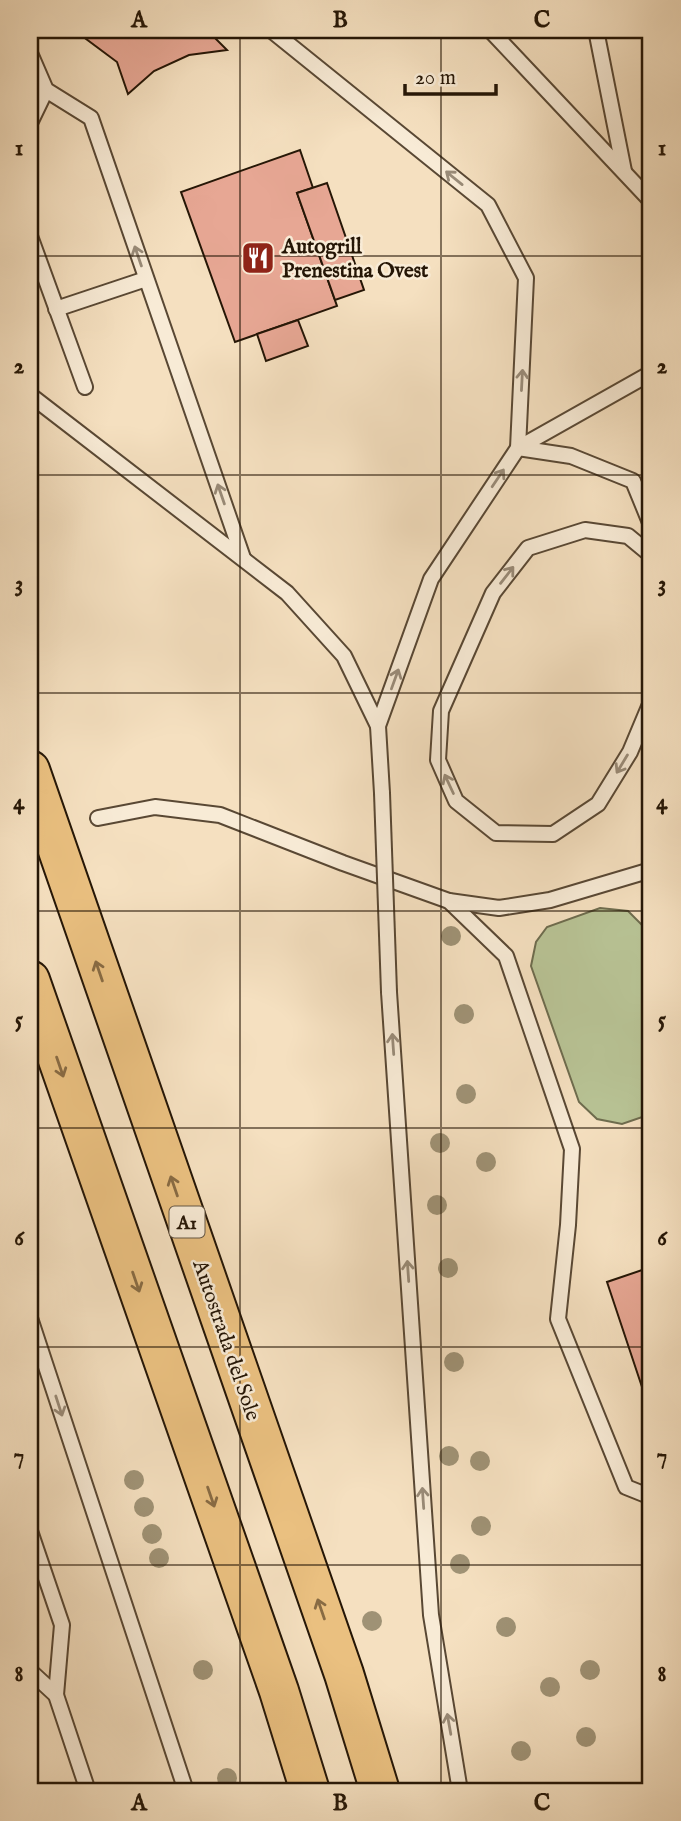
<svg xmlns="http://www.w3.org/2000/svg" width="681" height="1821" font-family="'IM FELL English',serif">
<rect width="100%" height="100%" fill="#f5e0c0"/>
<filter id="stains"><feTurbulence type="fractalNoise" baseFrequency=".00286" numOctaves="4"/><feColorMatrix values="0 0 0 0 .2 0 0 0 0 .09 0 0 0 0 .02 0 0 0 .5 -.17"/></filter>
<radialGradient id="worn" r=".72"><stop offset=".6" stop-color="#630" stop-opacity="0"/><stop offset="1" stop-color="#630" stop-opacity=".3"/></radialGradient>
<polygon fill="#b8c395" stroke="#6e6c4e" stroke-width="2" points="600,908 628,911 645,928 651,948 651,1114 622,1124 597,1119 579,1102 531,966 536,942 547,927"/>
<g fill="#e7a794" stroke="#251606" stroke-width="2">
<polygon points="45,30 207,30 227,50 189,55 154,71 128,94 117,62 82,36"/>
<polygon points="300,150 313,188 297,193 337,306 235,342 181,192"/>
<polygon points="327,183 364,290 335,300 297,193"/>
<polygon points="298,320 308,346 266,361 257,334"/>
<polygon points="651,1267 651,1414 607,1282"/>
</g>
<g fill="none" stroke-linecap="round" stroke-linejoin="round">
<defs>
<g id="service">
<polyline points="271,30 488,205 526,278 518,448 571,456 633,481 651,525"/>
<polyline points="490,30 651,201"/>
<polyline points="596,30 624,171"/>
<polyline points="30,53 46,90 91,118 243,558"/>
<polyline points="30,123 46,90"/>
<polyline points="30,236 85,387"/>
<polyline points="56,309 146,279"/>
<polyline points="30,395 287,593 344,656 378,726"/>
<polyline points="651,555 628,536 585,530 528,548 493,593 441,711 438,760 456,801 496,833 553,834 598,804 630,752 651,702"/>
<polyline points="382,793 378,726 431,579 518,448 651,373"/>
<polyline points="98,818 155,807 220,815 343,863 449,901 499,908 550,900 651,870"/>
<polyline points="449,901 506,956 572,1149 568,1225 558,1319 626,1487 651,1497"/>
<polyline points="389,992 431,1615 460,1791"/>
<polyline points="30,1318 186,1791"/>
<polyline points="30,1531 62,1625 56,1695"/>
<polyline points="30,1671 56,1695 88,1791"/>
</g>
<g id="motorway">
<polyline points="30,770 344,1674 380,1791"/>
<polyline points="30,980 279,1691 310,1791"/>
</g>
</defs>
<use href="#service" stroke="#594834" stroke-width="18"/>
<use href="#motorway" stroke="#251606" stroke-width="42"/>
<use href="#service" stroke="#f8ebd6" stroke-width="14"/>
<use href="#motorway" stroke="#eac080" stroke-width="38"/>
<defs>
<polyline id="service-bridge" points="382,793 389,992"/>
</defs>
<use href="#service-bridge" stroke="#594834" stroke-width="18" stroke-linecap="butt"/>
<use href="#service-bridge" stroke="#f8ebd6" stroke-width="14"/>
</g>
<g fill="#9f9275">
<circle cx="451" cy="936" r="10"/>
<circle cx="464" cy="1014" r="10"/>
<circle cx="466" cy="1094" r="10"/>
<circle cx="440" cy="1143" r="10"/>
<circle cx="486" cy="1162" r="10"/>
<circle cx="437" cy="1205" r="10"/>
<circle cx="448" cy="1268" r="10"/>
<circle cx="454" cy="1362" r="10"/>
<circle cx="449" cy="1456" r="10"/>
<circle cx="480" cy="1461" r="10"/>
<circle cx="134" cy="1480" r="10"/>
<circle cx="144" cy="1507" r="10"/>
<circle cx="481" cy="1526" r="10"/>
<circle cx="152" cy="1534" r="10"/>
<circle cx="159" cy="1558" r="10"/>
<circle cx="460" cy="1564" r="10"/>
<circle cx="372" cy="1621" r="10"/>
<circle cx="506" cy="1627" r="10"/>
<circle cx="203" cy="1670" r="10"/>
<circle cx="590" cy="1670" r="10"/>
<circle cx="550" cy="1687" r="10"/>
<circle cx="586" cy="1737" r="10"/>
<circle cx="521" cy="1751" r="10"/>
<circle cx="227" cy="1778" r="10"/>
</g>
<defs><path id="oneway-shaft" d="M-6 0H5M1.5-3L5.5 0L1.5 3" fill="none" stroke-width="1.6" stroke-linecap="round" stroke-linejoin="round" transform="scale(1.75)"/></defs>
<g stroke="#998b78">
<use href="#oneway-shaft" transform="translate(454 178) rotate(-141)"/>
<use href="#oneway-shaft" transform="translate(138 256) rotate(-109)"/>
<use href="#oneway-shaft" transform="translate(522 380) rotate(-87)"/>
<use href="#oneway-shaft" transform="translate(498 478) rotate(-56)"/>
<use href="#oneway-shaft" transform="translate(221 494) rotate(-109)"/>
<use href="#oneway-shaft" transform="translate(507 575) rotate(-52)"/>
<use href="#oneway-shaft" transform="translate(395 679) rotate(-70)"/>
<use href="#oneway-shaft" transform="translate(622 764) rotate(121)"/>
<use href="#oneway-shaft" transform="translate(449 784) rotate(-115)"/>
<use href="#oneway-shaft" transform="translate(393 1044) rotate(-94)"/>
<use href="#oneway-shaft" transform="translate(408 1271) rotate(-94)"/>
<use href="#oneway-shaft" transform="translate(59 1406) rotate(72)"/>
<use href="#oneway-shaft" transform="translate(423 1498) rotate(-94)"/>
<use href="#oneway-shaft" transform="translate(449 1724) rotate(-100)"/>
</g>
<g stroke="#886b43">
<use href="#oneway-shaft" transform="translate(99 971) rotate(-109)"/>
<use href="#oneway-shaft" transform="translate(60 1067) rotate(71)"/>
<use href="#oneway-shaft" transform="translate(174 1186) rotate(-109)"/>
<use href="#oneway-shaft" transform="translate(136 1282) rotate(71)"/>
<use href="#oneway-shaft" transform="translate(211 1497) rotate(71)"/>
<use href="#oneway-shaft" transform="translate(321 1609) rotate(-109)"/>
</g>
<path fill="none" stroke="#251606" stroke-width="2" stroke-opacity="0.55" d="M240 30V1791M441 30V1791M30 256H651M30 475H651M30 693H651M30 911H651M30 1128H651M30 1347H651M30 1565H651"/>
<defs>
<symbol id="restaurant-square" viewBox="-11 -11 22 22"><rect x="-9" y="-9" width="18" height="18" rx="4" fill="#8f2418" stroke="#f8ebd6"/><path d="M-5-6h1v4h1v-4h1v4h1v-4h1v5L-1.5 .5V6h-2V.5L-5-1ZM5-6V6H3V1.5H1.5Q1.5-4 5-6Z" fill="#fff"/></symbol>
</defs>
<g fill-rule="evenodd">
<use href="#restaurant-square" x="239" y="239" width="38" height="38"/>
</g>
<g text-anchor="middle" stroke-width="5" stroke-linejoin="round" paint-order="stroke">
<rect fill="#f8ebd6" stroke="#645644" stroke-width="2" x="169.5" y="1206.5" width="35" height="31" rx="5"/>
<g font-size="19" font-weight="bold" fill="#251606">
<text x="187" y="1229">A1</text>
</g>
<g font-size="21" font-weight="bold" fill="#251606" stroke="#f8ebd6" text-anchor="start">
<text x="282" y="253">Autogrill<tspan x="282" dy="24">Prenestina Ovest</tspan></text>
</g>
<g font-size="21" fill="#251606" stroke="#f8ebd6">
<text transform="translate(227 1340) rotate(71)" y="7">Autostrada del Sole</text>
</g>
</g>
<rect width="681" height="1821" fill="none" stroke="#f5e0c0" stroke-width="77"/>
<path d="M405 84v10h91v-10" fill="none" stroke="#251606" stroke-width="3.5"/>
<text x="415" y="84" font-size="21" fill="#251606" stroke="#f8ebd6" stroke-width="5" paint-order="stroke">20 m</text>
<rect x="38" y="38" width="604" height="1745" fill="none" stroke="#251606" stroke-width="2.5"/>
<g font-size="23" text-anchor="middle" font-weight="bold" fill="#251606">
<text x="139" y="27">A</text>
<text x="340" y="27">B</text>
<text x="542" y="27">C</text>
<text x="19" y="155">1</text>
<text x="662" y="155">1</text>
<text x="19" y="373">2</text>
<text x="662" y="373">2</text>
<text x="19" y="591">3</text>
<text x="662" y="591">3</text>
<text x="19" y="809">4</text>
<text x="662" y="809">4</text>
<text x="19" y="1027">5</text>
<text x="662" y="1027">5</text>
<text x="19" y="1245">6</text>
<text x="662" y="1245">6</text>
<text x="19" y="1463">7</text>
<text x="662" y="1463">7</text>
<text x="19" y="1681">8</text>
<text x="662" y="1681">8</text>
<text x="139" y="1810">A</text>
<text x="340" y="1810">B</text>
<text x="542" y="1810">C</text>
</g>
<rect width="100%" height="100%" filter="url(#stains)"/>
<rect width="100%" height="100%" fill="url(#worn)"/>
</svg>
